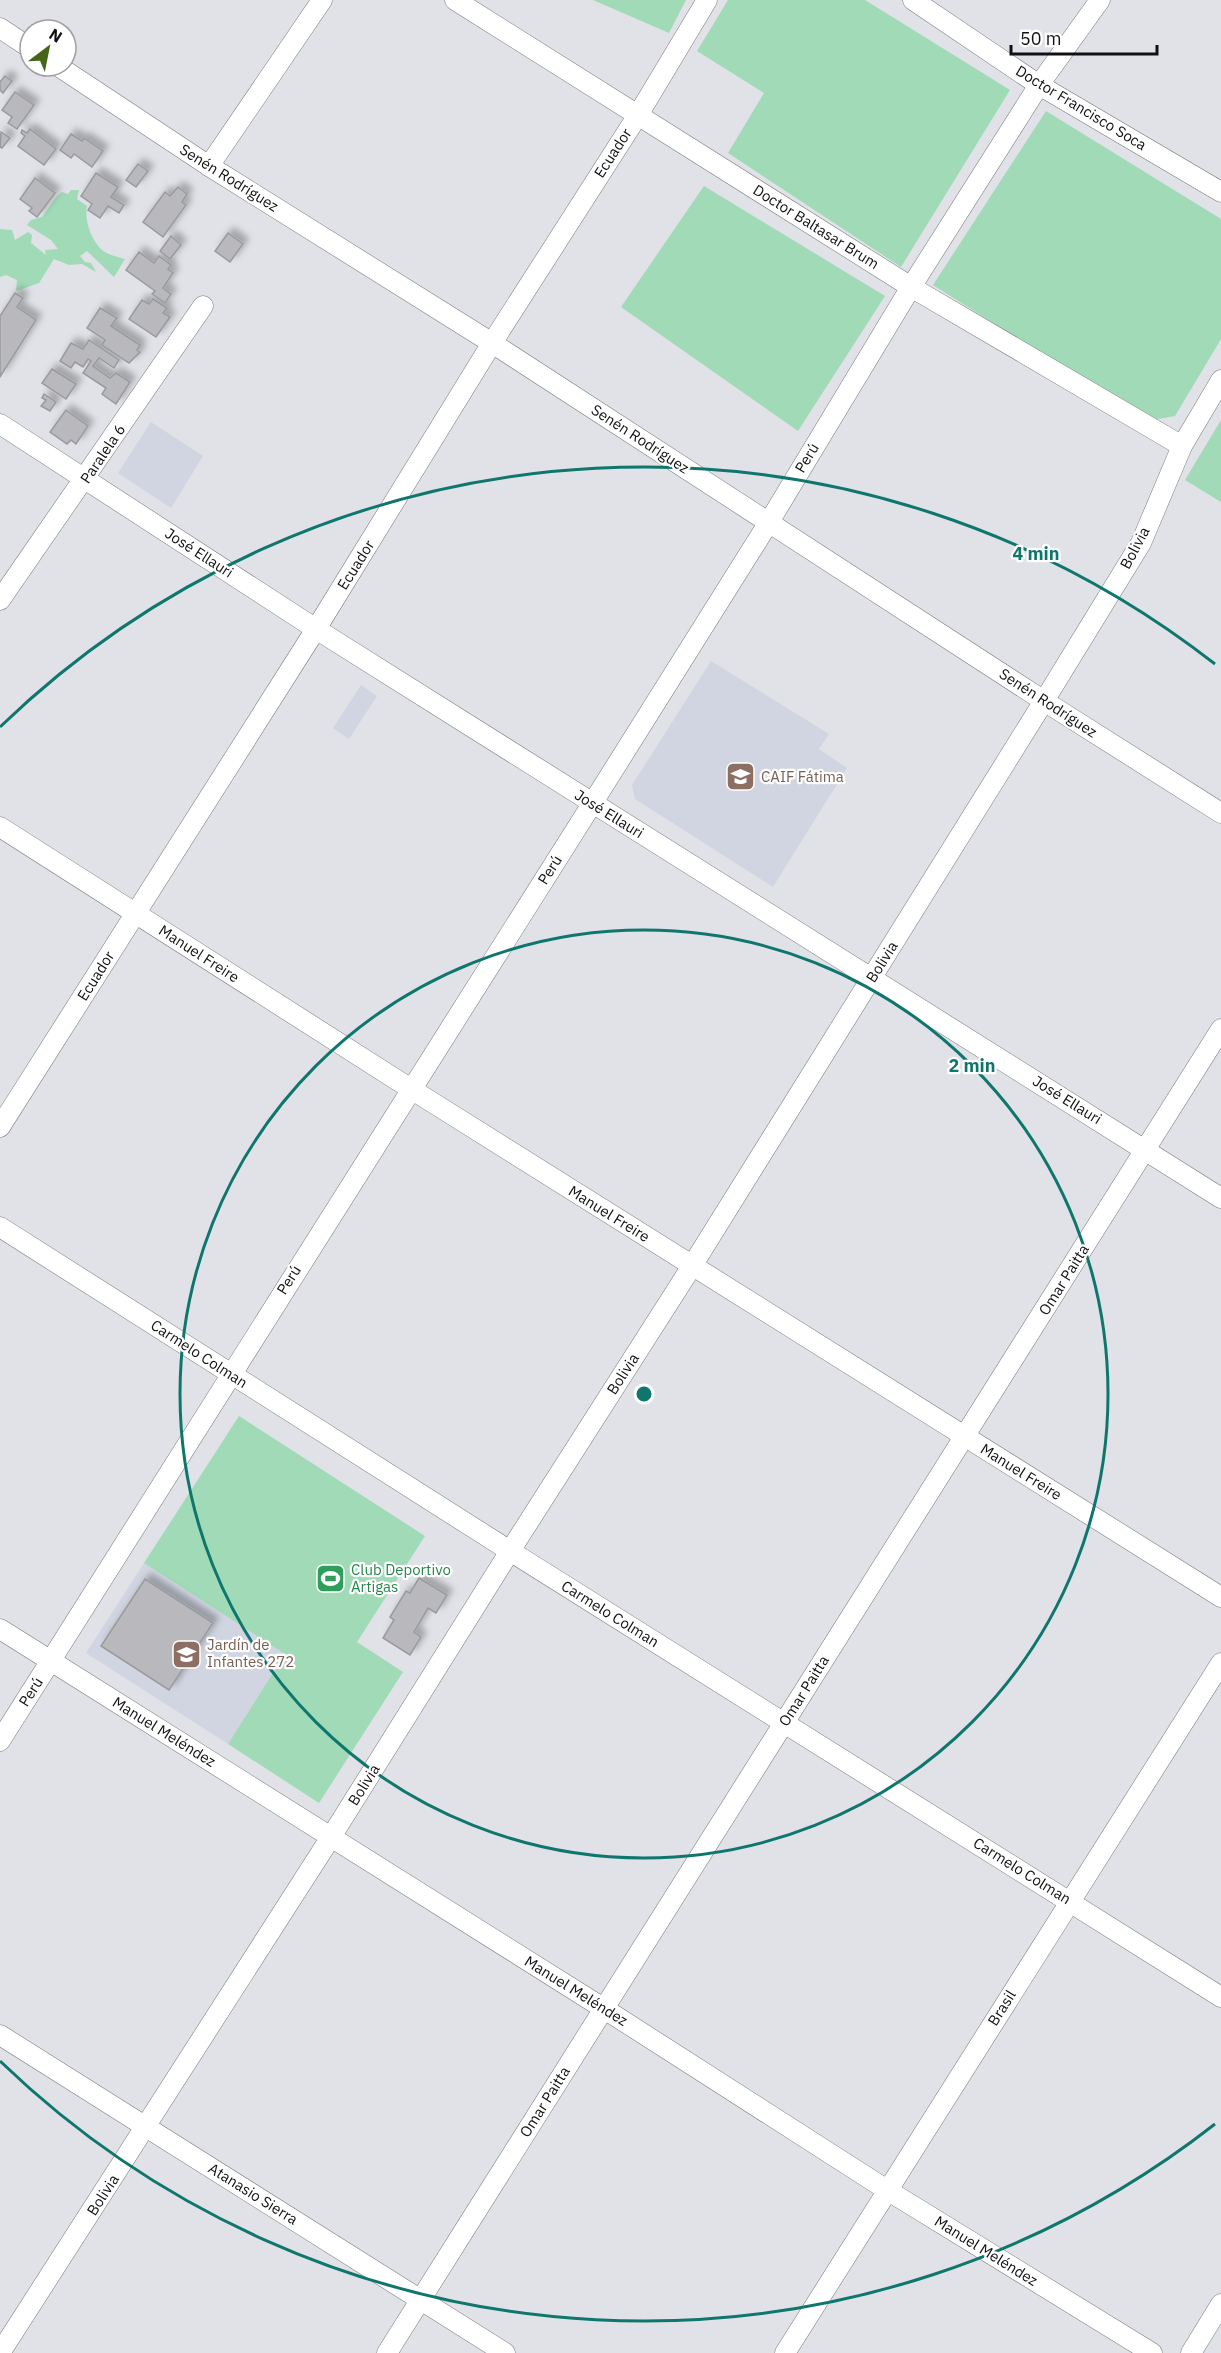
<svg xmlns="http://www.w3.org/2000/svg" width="1221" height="2353" font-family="'IBM Plex Sans',sans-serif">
<defs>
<filter id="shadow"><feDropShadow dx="5.5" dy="-5.5" stdDeviation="3" flood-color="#0004"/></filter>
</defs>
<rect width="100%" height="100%" fill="#e0e2e7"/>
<g fill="#d0d5e1">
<polygon points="151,422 203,456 171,508 118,473"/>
<polygon points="711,661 829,734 819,749 847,768 773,887 635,799 632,785"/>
<polygon points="361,685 377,696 349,739 333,728"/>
<polygon points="144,1563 285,1654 228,1744 86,1653"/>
</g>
<g fill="#a0dab6">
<polygon points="593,0 686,0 669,33"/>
<polygon points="728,0 865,0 1010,90 901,267 728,153 764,93 697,51"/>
<polygon points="1046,111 1221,219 1221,339 1175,416 1148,421 933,285"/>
<polygon points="704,186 885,296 798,431 621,307"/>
<path d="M71 190H79L77 199 87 206C84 220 91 240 102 250 108 255 118 257 125 259L114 277 87 251 80 256 85 262 91 263 96 272 82 264 69 265 54 259 39 283 16 291 17 280 6 275 0 277V229L12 230 15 240 28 232 32 235 31 243 46 255 45 250 58 249 51 240 27 225 31 220 42 217 57 196 62 192 68 194Z"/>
<polygon points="1221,420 1221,502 1185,480"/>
<polygon points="239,1416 425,1536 357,1642 403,1672 319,1803 228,1744 285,1654 144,1563"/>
</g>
<g fill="#b8b8bd" stroke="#999a9e" stroke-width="1.5" filter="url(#shadow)">
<polygon points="5,76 12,81 3,93 0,90 0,82"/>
<polygon points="15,92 34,105 17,129 8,123 12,117 2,110"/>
<polygon points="30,129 56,149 44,165 18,146 25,136 21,133 22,130 27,133"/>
<polygon points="1,132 10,138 2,148 0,147"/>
<polygon points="71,134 82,141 84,138 103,151 92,167 74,154 71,158 60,150"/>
<polygon points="138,164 148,171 136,187 126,180"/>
<polygon points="96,173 118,187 111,197 124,205 119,213 108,206 100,218 88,210 92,204 81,196"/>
<polygon points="35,178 55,193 37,217 29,211 32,208 20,199"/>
<polygon points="178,187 187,194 182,202 186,205 163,237 143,222 165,192 170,196"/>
<polygon points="228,233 243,244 230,262 215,251"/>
<polygon points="171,236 181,245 170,259 160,251"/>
<polygon points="139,252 154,263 159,256 171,265 168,269 173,273 163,288 171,294 165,303 152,294 155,291 126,270"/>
<polygon points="15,293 23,298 17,307 36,320 0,377 0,316"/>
<polygon points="153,299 167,308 163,313 170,317 156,337 129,319 142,300 149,304"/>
<polygon points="100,308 117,318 111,326 140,345 137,350 140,352 129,363 102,345 105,340 87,328"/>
<polygon points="89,340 119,360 114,368 99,358 93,366 110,378 116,373 130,382 116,404 102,394 106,388 83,373 91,361 88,359 83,367 75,362 71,368 60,361 71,343 83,349"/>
<polygon points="52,369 76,384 66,399 42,383"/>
<polygon points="44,394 56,402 50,411 41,406 46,400 42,398"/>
<polygon points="66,410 88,426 76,444 71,440 67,444 50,432"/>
<polygon points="419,1578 447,1595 436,1613 428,1608 414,1632 421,1637 410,1655 383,1638 394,1620 390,1617 406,1591 410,1593"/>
<polygon points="145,1579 213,1623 169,1690 101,1646"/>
</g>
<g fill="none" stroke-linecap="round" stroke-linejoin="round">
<defs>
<g id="minor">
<polyline points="455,0 911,287 1182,446"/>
<polyline points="913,0 1039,85 1221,192"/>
<polyline points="0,28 30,48"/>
<polyline points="58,66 209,166 492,343 1044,701 1221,813"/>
<polyline points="209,166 322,0"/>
<polyline points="0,424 316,629 1221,1198"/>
<polyline points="0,600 203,306"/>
<polyline points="0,827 411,1089 1221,1597"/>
<polyline points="0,1127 316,629 492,343 638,115 707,0"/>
<polyline points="0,1227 510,1551 1221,1997"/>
<polyline points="0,1629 603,2008 887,2190 1152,2353"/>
<polyline points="0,1741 592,804 769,522 911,287 1039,85 1100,0"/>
<polyline points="0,2035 505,2353"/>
<polyline points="0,2353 331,1837 510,1551 692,1266 1044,701 1141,543 1182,446 1221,380"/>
<path d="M387 2353C666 1912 943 1470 1221 1029"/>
<polyline points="785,2353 1221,1663"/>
<polyline points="1191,2353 1221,2304"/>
</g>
</defs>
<use href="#minor" stroke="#787a7e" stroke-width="21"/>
<use href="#minor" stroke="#fff" stroke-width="20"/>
</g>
<g fill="none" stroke="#0f766e" stroke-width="3">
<circle cx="644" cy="1394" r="464"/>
<path d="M1215 2124A927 927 0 0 1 0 2061M0 727A927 927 0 0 1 1215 664"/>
</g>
<defs>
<symbol id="school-square" viewBox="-11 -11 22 22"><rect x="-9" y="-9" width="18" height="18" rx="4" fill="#8d6e63" stroke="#fff"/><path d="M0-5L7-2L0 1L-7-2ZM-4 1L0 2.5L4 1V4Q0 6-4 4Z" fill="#fff"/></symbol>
<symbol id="stadium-square" viewBox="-11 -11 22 22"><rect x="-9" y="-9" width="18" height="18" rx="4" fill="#2e9e5b" stroke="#fff"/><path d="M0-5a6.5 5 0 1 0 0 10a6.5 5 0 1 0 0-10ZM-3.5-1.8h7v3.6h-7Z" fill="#fff"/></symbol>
</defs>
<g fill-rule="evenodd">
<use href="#school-square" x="724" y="760" width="33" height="33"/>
<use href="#stadium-square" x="314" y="1562" width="33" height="33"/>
<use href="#school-square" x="170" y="1638" width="33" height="33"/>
</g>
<g text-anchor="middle" stroke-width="4.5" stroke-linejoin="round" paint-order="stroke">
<g font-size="15" fill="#111113" stroke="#fff">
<text transform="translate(1081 108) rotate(31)" y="5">Doctor Francisco Soca</text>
<text transform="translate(613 153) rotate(-57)" y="5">Ecuador</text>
<text transform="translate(229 178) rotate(32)" y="5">Senén Rodríguez</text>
<text transform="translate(816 227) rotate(32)" y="5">Doctor Baltasar Brum</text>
<text transform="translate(640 439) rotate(33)" y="5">Senén Rodríguez</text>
<text transform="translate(103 454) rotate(-56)" y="5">Paralela 6</text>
<text transform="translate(807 458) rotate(-59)" y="5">Perú</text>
<text transform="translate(1135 548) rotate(-62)" y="5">Bolivia</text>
<text transform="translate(199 553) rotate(33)" y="5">José Ellauri</text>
<text transform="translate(356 565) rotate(-58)" y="5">Ecuador</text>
<text transform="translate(1048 703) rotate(33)" y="5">Senén Rodríguez</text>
<text transform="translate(609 814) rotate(32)" y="5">José Ellauri</text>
<text transform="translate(550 870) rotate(-58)" y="5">Perú</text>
<text transform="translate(199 954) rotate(33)" y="5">Manuel Freire</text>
<text transform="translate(882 962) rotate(-58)" y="5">Bolivia</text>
<text transform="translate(96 976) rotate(-58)" y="5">Ecuador</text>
<text transform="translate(1067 1100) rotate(32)" y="5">José Ellauri</text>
<text transform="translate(609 1214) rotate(32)" y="5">Manuel Freire</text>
<text transform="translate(289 1280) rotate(-58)" y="5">Perú</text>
<text transform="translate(1064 1280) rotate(-58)" y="5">Omar Paitta</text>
<text transform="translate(199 1354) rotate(33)" y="5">Carmelo Colman</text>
<text transform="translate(623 1374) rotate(-57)" y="5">Bolivia</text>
<text transform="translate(1021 1472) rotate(32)" y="5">Manuel Freire</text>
<text transform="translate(610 1614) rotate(32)" y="5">Carmelo Colman</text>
<text transform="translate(804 1691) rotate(-58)" y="5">Omar Paitta</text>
<text transform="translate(31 1692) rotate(-58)" y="5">Perú</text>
<text transform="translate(164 1732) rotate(32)" y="5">Manuel Meléndez</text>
<text transform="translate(364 1785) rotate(-58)" y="5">Bolivia</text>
<text transform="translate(1022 1871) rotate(32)" y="5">Carmelo Colman</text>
<text transform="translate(576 1991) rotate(32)" y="5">Manuel Meléndez</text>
<text transform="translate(1002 2008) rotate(-58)" y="5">Brasil</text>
<text transform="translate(545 2102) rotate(-58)" y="5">Omar Paitta</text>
<text transform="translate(253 2194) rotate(32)" y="5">Atanasio Sierra</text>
<text transform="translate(103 2195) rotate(-57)" y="5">Bolivia</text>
<text transform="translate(986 2251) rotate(32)" y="5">Manuel Meléndez</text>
</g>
<g font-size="15" fill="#785e54" stroke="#fff" text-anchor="start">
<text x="761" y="782">CAIF Fátima</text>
<text x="207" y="1650">Jardín de<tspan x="207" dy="17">Infantes 272</tspan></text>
</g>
<g font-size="15" fill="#27864d" stroke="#fff" text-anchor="start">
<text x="351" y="1575">Club Deportivo<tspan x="351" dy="17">Artigas</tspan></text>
</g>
</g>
<circle cx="644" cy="1394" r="9" fill="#0f766e" stroke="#fff" stroke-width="3"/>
<g font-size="18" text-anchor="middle" font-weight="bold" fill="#0f766e" stroke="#fff" stroke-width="4.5" stroke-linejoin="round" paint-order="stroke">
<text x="1036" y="560">4 min</text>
<text x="972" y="1072">2 min</text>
</g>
<g transform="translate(48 48) rotate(32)"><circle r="28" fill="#ffffff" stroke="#a0a0a1" stroke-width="1.5"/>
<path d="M0-4.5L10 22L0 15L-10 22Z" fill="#466519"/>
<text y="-9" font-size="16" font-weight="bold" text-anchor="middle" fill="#111113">N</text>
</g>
<path d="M1011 45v9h146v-9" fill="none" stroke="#111113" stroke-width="3"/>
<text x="1020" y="45" font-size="18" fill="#111113" stroke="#ffffff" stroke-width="4.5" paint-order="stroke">50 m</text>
</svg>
